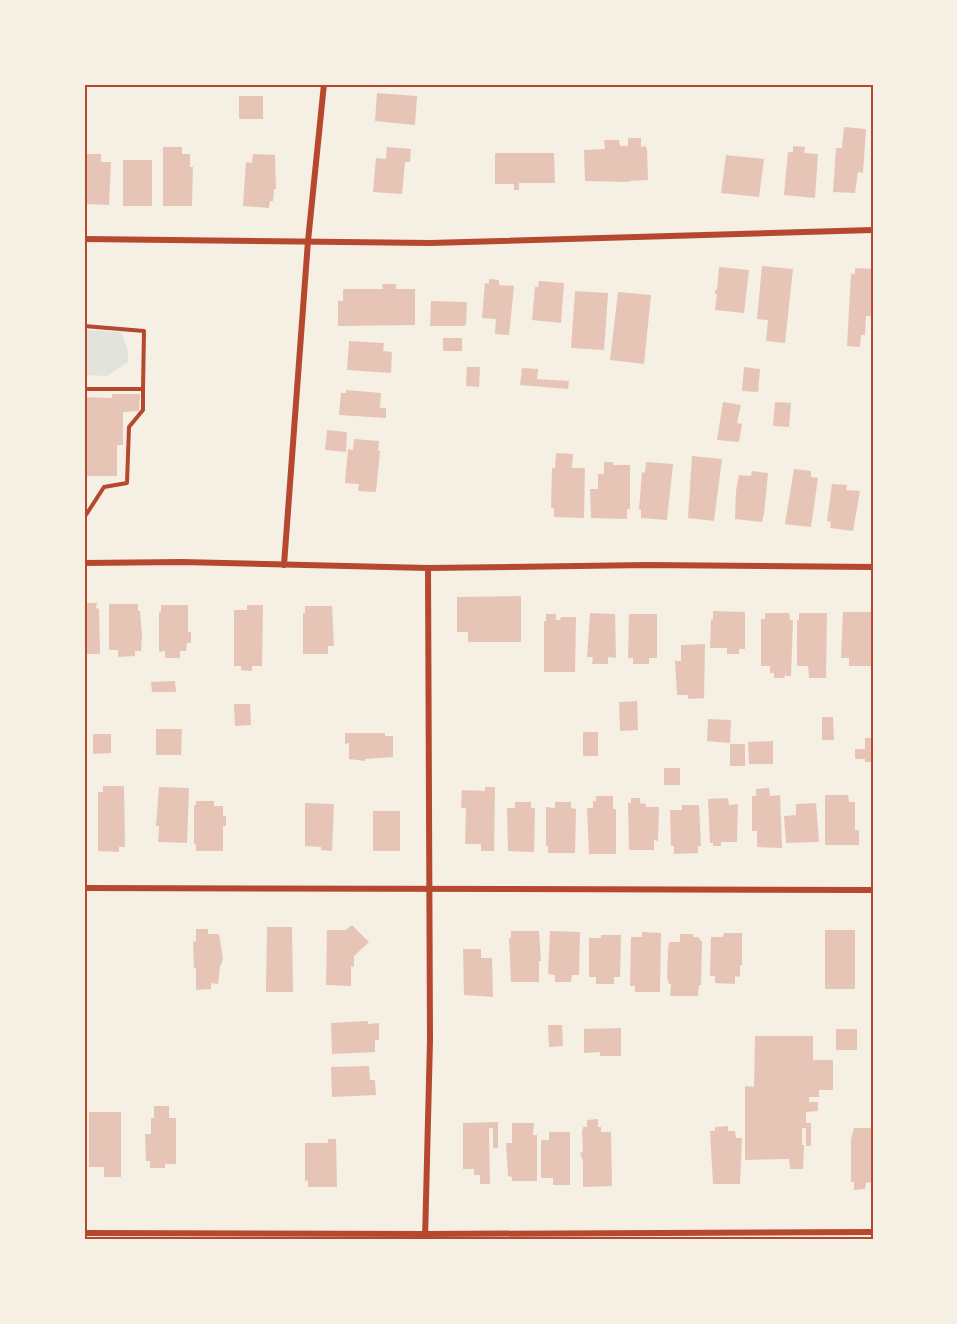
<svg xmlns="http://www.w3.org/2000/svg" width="957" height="1324" font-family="'Golos Text',sans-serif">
<rect width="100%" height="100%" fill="#f6efe4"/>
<polygon fill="#e2e4dc" points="84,330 121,332 128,351 128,362 107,376 84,375"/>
<g fill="#e6c5b7">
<polygon points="377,93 417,96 415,125 375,121"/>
<rect x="239" y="96" width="24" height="23"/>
<polygon points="844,127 866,129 863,173 858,172 855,193 833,192 836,148 842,148"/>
<polygon points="628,138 641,138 641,147 645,146 647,149 648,180 629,181 630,182 585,181 584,150 605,149 604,140 619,140 620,146 628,146"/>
<polygon points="793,146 805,147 804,153 818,154 815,198 784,195 788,152 793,152"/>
<polygon points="163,147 182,147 182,154 190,154 190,167 193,167 192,206 163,206"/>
<polygon points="387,147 411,149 410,162 405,162 402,194 373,192 376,158 386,159"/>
<polygon points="495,153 554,153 555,183 519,183 519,190 514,190 514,184 495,184"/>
<polygon points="84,154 101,154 101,162 111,162 109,205 84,204"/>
<polygon points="253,154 275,155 276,189 274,189 273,201 270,201 269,208 243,206 246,162 252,163"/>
<polygon points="726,155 764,159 759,197 721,193"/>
<rect x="123" y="160" width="29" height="46"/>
<polygon points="762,266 793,269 785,343 766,341 768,320 757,319"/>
<polygon points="719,267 749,270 744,313 715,310 717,294 715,294 715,290 717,290"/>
<polygon points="855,268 873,269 873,316 866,316 865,335 861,335 860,347 847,346 851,274 855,274"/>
<polygon points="489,279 499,280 499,285 514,286 509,335 495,334 496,319 482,318 485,283 489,284"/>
<polygon points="539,281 564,283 561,323 532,320 535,287 538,287"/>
<polygon points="382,284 396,284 396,289 415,289 415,325 338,326 338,301 343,301 343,289 383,289"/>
<polygon points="575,291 608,293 604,350 571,348"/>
<polygon points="618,292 651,295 644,364 610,360"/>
<polygon points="431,301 467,302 466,324 464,326 430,326"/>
<rect x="443" y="338" width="19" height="13"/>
<polygon points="349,341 384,343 383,351 392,352 391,373 347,370"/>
<polygon points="467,367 480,367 479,387 466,386"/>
<polygon points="744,367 760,369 758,392 742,391"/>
<polygon points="522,368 538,369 537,379 569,381 568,389 520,385"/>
<polygon points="346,390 381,393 380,408 386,408 386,418 339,415 341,393 346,393"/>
<polygon points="112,394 140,394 139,411 123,412 123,445 117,445 117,476 84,476 84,397 112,398"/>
<polygon points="723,402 741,405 737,423 742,424 739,442 717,440"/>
<polygon points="775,402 791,403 789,427 773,426"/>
<polygon points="327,430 347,432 346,452 325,450"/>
<polygon points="354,439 379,441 378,451 380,451 376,492 358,491 359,484 345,483 348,449 353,450"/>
<polygon points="556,453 573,454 572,468 585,468 584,518 554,517 554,508 551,508 552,468 555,468"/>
<polygon points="692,456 722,459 714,521 688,518"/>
<polygon points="604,462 613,462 613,465 630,465 630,509 627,509 627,519 591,518 590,489 598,489 598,474 604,474"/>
<polygon points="646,462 673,464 667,520 641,518 641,510 639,509 642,472 645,473"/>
<polygon points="794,469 811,471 811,477 818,478 811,527 785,524"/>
<polygon points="752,471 768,473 764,514 762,522 735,519 736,491 739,475 751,476"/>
<polygon points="832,484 847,485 846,490 860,491 853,531 830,528 831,522 827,521"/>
<polygon points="521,596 521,642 468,642 468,632 457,632 457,597"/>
<polygon points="84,603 97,603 96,608 99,609 100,654 84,654"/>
<polygon points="109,604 138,604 138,611 140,611 142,635 141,651 135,651 135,656 118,657 118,650 109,650"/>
<polygon points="161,605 188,605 188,632 191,632 191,643 187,643 186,651 180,651 180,658 165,658 165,651 159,652 159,612 161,612"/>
<polygon points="247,605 263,605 262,666 252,666 252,671 241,670 241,666 234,666 234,610 247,610"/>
<polygon points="305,606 332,606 334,646 328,646 328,654 303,654 303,613 305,613"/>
<polygon points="713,611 745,612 745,649 739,649 739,654 727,654 727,648 710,648 711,619 713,620"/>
<polygon points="843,612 872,612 873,666 849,666 849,658 841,658"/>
<polygon points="590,613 615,614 616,658 608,657 608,664 592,664 593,657 587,657"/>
<polygon points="765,613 789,613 790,620 793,620 791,676 786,676 786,673 784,678 774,678 774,673 770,673 770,666 761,666 761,619 765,619"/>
<polygon points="799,613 827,613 826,678 809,678 808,666 797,666 797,620 799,620"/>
<polygon points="546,614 556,614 556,620 560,620 561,617 576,617 575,672 544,672 544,621 546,621"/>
<polygon points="629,614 657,614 657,658 649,658 649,664 633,664 633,658 628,658"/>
<polygon points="705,644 704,698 688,699 688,695 677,695 675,661 681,661 681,645"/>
<polygon points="175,681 176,692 152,692 151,682"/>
<polygon points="637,701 638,730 620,731 619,702"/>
<polygon points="234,704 250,704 251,725 235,726"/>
<polygon points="822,717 833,717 834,740 822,740"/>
<polygon points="708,719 731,720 730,743 707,741"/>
<polygon points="156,729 182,729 181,755 156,755"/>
<rect x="583" y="732" width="15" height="24"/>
<polygon points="345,733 385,733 385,736 393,736 393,757 365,759 365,761 349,759 349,743 345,744"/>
<polygon points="93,734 111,734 111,753 93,754"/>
<polygon points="865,738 873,738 873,762 865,762 865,759 855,759 855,749 865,749"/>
<polygon points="773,741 773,764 749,764 748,742"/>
<rect x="730" y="744" width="15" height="22"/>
<rect x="664" y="768" width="16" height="17"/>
<polygon points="103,786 124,786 125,847 119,847 119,852 98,851 98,792 103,792"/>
<polygon points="159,787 189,788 187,843 158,842 159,826 156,826"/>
<polygon points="485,787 495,787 494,851 481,851 481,844 465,844 466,808 461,808 462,790 485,791"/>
<polygon points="769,788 770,796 780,795 782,848 757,847 757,831 752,831 752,796 756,796 756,789"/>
<polygon points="825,795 848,795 849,802 855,802 855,830 859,830 859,845 825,845"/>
<polygon points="596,796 613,796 613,809 616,809 616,854 589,854 587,808 593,808 593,801 596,801"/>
<polygon points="631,798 640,798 640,803 646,804 646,807 659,807 658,841 654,840 654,850 629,850 628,803 631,803"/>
<polygon points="728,798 729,805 738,804 737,842 721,842 721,846 713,846 713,843 710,843 708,799"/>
<polygon points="196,801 214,801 214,806 223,806 223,816 226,816 226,826 223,826 223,851 196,851 196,844 194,844 194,805 196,805"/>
<polygon points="515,802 531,802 531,808 535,808 534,852 508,851 507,808 515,808"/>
<polygon points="555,802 571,802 571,808 576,809 575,853 548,853 548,846 546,846 546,807 555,808"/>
<polygon points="305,803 334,804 332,851 321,850 321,847 305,846"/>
<polygon points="816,803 819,842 786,843 784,816 796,815 796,804"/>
<polygon points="682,805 699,805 701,846 698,846 698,853 674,854 674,846 671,846 670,810 682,810"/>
<rect x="373" y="811" width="27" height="40"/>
<polygon points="352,925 369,942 354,956 354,967 351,966 351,986 326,985 327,930 346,930"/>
<polygon points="267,927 292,927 293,992 266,992"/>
<polygon points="196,929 208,929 208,934 219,934 223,959 220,967 218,984 211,983 211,989 196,990 196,968 194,968 193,942 196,941"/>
<rect x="825" y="930" width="30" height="59"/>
<polygon points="511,931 539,931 541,961 539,961 539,982 511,982 509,938 511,938"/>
<polygon points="550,931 580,932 579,975 572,975 571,982 555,982 555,975 548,974"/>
<polygon points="642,932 661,933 660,992 635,992 635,986 630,986 631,937 642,937"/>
<polygon points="724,933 742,933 742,965 740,965 740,977 735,976 735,984 715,983 715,976 710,976 711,937 723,937"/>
<polygon points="680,934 693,934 693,937 698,937 702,942 701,985 699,985 698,996 670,996 671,984 669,984 667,978 668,950 669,942 680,942"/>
<polygon points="601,935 621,935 620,977 614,977 614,984 596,984 596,977 589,977 589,938 601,938"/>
<polygon points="463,949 481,949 481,958 492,958 493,997 464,995"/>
<polygon points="368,1021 368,1024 379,1023 379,1040 375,1040 375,1052 332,1054 331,1023"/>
<polygon points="548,1025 562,1025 563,1046 549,1047"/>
<polygon points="621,1028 621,1056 600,1056 600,1052 584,1053 584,1029"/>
<rect x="836" y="1029" width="21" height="21"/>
<polygon points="755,1036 813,1036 813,1060 833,1060 833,1090 819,1090 819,1097 809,1097 809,1102 818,1102 818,1111 806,1112 806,1123 811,1123 811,1146 806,1146 806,1128 802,1128 802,1145 804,1145 803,1169 790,1169 789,1159 745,1160 745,1086 754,1087"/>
<polygon points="369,1066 370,1080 375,1080 376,1095 332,1097 331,1067"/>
<polygon points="154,1106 169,1106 169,1118 176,1118 176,1164 165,1164 165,1168 150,1168 150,1161 146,1161 145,1134 151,1134 151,1118 154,1118"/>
<polygon points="89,1112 121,1112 121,1177 104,1177 104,1167 89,1167"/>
<polygon points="598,1119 598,1127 601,1127 601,1132 611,1132 612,1186 583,1187 583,1161 580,1153 583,1152 582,1132 583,1127 587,1127 587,1120"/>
<polygon points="498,1122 498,1148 493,1148 493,1128 489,1128 490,1184 480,1184 480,1175 474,1175 474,1169 463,1169 463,1123"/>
<polygon points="512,1123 534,1123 533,1135 537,1135 537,1181 512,1181 512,1177 508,1176 506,1143 512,1143"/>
<polygon points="728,1126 728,1131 735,1131 736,1138 742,1138 740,1184 713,1184 710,1131 715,1131 715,1127"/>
<polygon points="854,1128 873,1128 873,1182 866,1183 865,1189 854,1190 854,1182 851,1182 851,1139"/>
<polygon points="549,1132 570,1132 570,1185 553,1185 553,1178 541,1178 541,1140 549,1140"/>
<polygon points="328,1139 336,1139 337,1187 308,1187 308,1180 305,1181 305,1143 328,1143"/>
</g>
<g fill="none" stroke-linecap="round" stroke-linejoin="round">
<g stroke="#b5482f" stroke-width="4">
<polyline points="84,326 144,331 143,389"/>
<polyline points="84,389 143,389 143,410 129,427 127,483 104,487 84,518"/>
</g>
<g stroke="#b5482f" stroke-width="6">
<polyline points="84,239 430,243 873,230"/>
<polyline points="84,563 182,562 428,568 647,565 873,567"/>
<polyline points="284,565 308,241 324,84"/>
<polyline points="84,888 873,890"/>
<polyline points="84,1233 426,1234 873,1232"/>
<polyline points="425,1240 430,1040 428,568"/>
</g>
</g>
<rect width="957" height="1324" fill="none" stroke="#f6efe4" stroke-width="171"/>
<rect x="86" y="86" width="786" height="1152" fill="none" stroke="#b5482f" stroke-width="2"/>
</svg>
